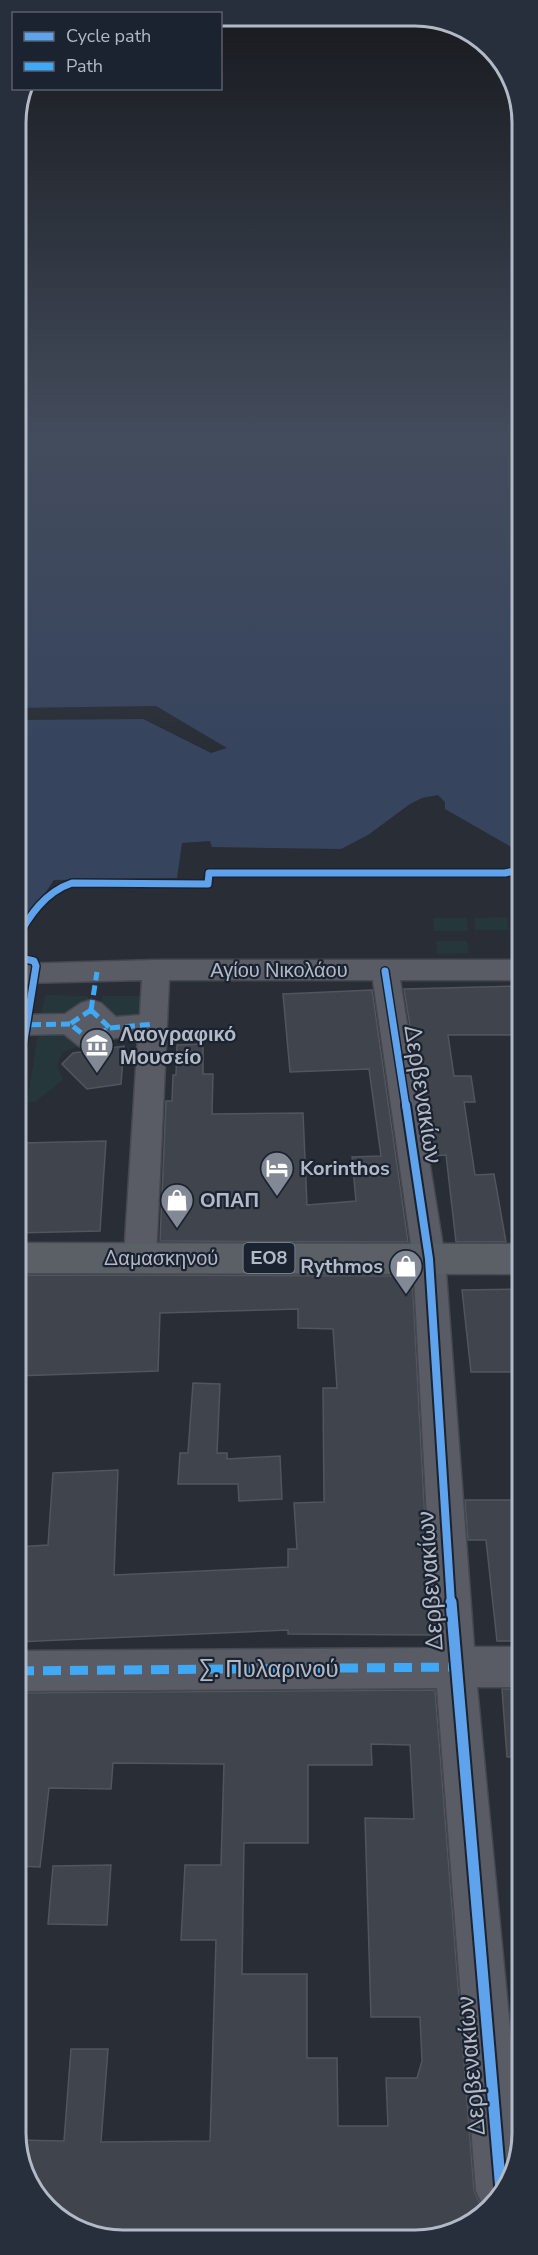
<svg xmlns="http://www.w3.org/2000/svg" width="538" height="2255" font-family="'Nunito Sans',sans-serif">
<rect width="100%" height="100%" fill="#292d35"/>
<g fill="#26373b">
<polygon points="507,917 509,930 475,930 474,918"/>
<polygon points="433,918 467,918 468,931 434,931"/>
<polygon points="436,941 467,941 469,953 437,954"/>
<polygon points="45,995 88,996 88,1005 64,1020 40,1020"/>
<polygon points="102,996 146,996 145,1020 123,1022 102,1005"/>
<polygon points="39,1029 63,1030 79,1046 63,1052 57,1064 63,1080 35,1102 27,1102"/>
</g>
<polygon fill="#36445e" points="15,440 522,440 522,851 520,852 445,809 445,802 438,795 422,798 410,804 368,835 341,849 212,847 210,841 182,843 177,878 54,880 16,935 15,720 143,719 211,753 227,748 156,706 15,708"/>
<g fill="#40444c" stroke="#51555d" stroke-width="1.5" fill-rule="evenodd">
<polygon points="522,986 522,1026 514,1026 515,1035 448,1035 454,1076 471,1076 475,1102 464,1102 475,1175 494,1174 506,1242 456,1242 446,1155 431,1156 404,989"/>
<polygon points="372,990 408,1242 160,1241 166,1101 172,1101 173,1075 176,1075 177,1045 203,1044 203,1074 213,1074 212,1114 303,1113 307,1205 356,1201 352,1157 381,1156 369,1069 290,1072 283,994"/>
<polygon points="124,1046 121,1084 87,1089 62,1064 73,1053"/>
<polygon points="106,1141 100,1231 16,1233 16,1196 22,1143"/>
<polygon points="16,1275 412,1276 431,1635 288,1634 288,1630 16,1642 16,1547 48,1545 53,1473 118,1470 114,1575 288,1567 288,1549 297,1549 294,1503 324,1502 323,1388 337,1388 333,1329 298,1328 298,1309 160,1313 158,1371 16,1376"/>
<polygon points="522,1289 522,1372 471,1372 462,1290"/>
<polygon points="193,1383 220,1384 217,1453 227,1453 227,1459 280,1456 282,1499 239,1501 238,1484 178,1484 180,1453 188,1453"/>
<polygon points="465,1500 523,1500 523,1641 497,1641 486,1540 468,1540"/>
<polygon points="502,1689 523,1689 523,1756 507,1757"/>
<path d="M435 1690 474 2191 483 2210 430 2239 102 2238 46 2208 16 2147V2140L64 2141 71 2049H108L101 2142 210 2141 216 1940H181L185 1865H221L224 1764 113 1763 111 1789 49 1788 40 1867 16 1866V1693ZM371 1744 410 1745 414 1819 365 1818 371 2017H420L422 2061 417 2078H386L388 2126H338L337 2058H307V1974H242L244 1843H308V1765H372Z"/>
<polygon points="111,1865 107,1925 48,1924 53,1866"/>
</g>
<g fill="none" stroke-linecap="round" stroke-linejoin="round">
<defs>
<polygon id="minor" points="156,960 522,960 522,980 400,980 445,1259 474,1647 523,1647 523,1687 477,1687 521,2143 496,2203 485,2209 476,2191 437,1688 16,1691 16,1651 434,1648 413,1259 373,980 169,980 156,1258 151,1268 140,1272 129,1268 124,1258 138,1036 115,1038 89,1050 79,1046 64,1034 16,1035 16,1015 65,1014 81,1003 91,1000 101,1003 116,1017 140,1015 142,980 26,983 16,987 16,964"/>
<polygon id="major" points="16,1243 522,1244 522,1274 16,1273"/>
</defs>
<use href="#minor" stroke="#45484e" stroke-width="3"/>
<use href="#major" stroke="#464a52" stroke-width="3"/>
<use href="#minor" fill="#595c64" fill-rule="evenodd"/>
<use href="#major" fill="#5b5f66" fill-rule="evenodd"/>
<g stroke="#3fa9f5" stroke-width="5" stroke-dasharray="10 5" stroke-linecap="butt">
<polyline points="91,1010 97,972"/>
<polygon points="91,1010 110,1028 89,1039 70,1024"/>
<polyline points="16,1025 70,1024"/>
<polyline points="110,1028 154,1024"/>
</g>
<polyline stroke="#3fa9f5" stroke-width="9" stroke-dasharray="18 9" stroke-linecap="butt" points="16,1671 455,1667"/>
<defs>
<g id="cycleway-far2">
<path d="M16 940C29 916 45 892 72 883L208 884 209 873H505L522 869"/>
<polyline points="16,957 34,961 36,966 16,1090"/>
<polyline points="385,971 406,1107"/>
</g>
<polyline id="cycleway-far1" points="406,1105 429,1259 451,1604"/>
<polyline id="cycleway" points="451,1602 501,2191"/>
</defs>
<use href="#cycleway-far2" stroke="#1c2330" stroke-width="10"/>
<use href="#cycleway-far1" stroke="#1c2330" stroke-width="12"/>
<use href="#cycleway" stroke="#1c2330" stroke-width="15"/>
<use href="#cycleway-far2" stroke="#60a3ed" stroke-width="7"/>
<use href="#cycleway-far1" stroke="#60a3ed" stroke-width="8"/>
<use href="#cycleway" stroke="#60a3ed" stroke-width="11"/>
</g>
<linearGradient id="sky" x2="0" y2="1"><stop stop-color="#17191d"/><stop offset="0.58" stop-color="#434c5c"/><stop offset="1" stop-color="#434c5c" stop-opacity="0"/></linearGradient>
<rect width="538" height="755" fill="url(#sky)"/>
<defs>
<symbol id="museum-pin" viewBox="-11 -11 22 30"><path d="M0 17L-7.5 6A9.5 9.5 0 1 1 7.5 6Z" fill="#828894" stroke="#1c2330"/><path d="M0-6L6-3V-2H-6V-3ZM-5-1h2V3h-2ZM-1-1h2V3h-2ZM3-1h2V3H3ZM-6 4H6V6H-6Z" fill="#fff"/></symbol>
<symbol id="hotel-pin" viewBox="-11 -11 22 30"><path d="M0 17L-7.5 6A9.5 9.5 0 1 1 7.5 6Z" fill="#828894" stroke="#1c2330"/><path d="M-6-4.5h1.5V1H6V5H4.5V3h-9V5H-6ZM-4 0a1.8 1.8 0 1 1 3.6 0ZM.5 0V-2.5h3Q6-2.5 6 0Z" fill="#fff"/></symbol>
<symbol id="shop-pin" viewBox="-11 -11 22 30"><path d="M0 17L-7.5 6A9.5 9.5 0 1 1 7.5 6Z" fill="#828894" stroke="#1c2330"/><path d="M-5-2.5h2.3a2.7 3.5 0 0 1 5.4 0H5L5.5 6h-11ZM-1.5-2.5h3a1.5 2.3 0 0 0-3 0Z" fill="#fff"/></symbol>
</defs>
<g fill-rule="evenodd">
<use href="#museum-pin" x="78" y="1026" width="38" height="52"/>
<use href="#hotel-pin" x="258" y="1149" width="38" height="52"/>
<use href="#shop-pin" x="158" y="1181" width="38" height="52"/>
<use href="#shop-pin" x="387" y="1247" width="38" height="52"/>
</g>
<g text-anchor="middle" stroke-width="4.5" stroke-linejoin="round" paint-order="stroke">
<rect fill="#1c2330" stroke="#858c9a" stroke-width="1.5" x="243.5" y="1243" width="51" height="30" rx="4.5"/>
<g font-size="18" font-weight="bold" fill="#b2b9c7">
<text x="269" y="1264">ΕΟ8</text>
</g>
<g font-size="20" fill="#b2b9c7" stroke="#1c2330">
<text x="279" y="977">Αγίου Νικολάου</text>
<text x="161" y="1265">Δαμασκηνού</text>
</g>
<g font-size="20" font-weight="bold" fill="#b2b9c7" stroke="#1c2330" text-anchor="start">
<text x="120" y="1041">Λαογραφικό<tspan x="120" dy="23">Μουσείο</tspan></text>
<text x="300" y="1175">Korinthos</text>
<text x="200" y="1207">ΟΠΑΠ</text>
<text x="383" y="1273" text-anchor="end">Rythmos</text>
</g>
<g font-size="24" fill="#b2b9c7" stroke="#1c2330">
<text transform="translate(423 1094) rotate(81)" y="8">Δερβενακίων</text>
<text transform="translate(430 1581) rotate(-94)" y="8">Δερβενακίων</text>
<text x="269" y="1677">Σ. Πυλαρινού</text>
<text transform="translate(471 2066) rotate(-95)" y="8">Δερβενακίων</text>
</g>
</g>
<path d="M0 0H538V2255H0ZM123 26H415A97 97 0 0 1 512 123V2133A97 97 0 0 1 415 2230H123A97 97 0 0 1 26 2133V123A97 97 0 0 1 123 26Z" fill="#282f3c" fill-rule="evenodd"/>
<path fill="none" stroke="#b2b9c7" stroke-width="3" d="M123 26H415A97 97 0 0 1 512 123V2133A97 97 0 0 1 415 2230H123A97 97 0 0 1 26 2133V123A97 97 0 0 1 123 26Z"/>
<rect x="12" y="12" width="210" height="78" fill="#1c2330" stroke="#585f6c" stroke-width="1.5"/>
<rect x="24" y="32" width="30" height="9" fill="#60a3ed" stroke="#585f6c" stroke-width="1.5"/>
<text x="66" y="42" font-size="18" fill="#b2b9c7">Cycle path</text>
<rect x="24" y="62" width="30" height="9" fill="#3fa9f5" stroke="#585f6c" stroke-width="1.5"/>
<text x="66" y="72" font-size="18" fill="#b2b9c7">Path</text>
</svg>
